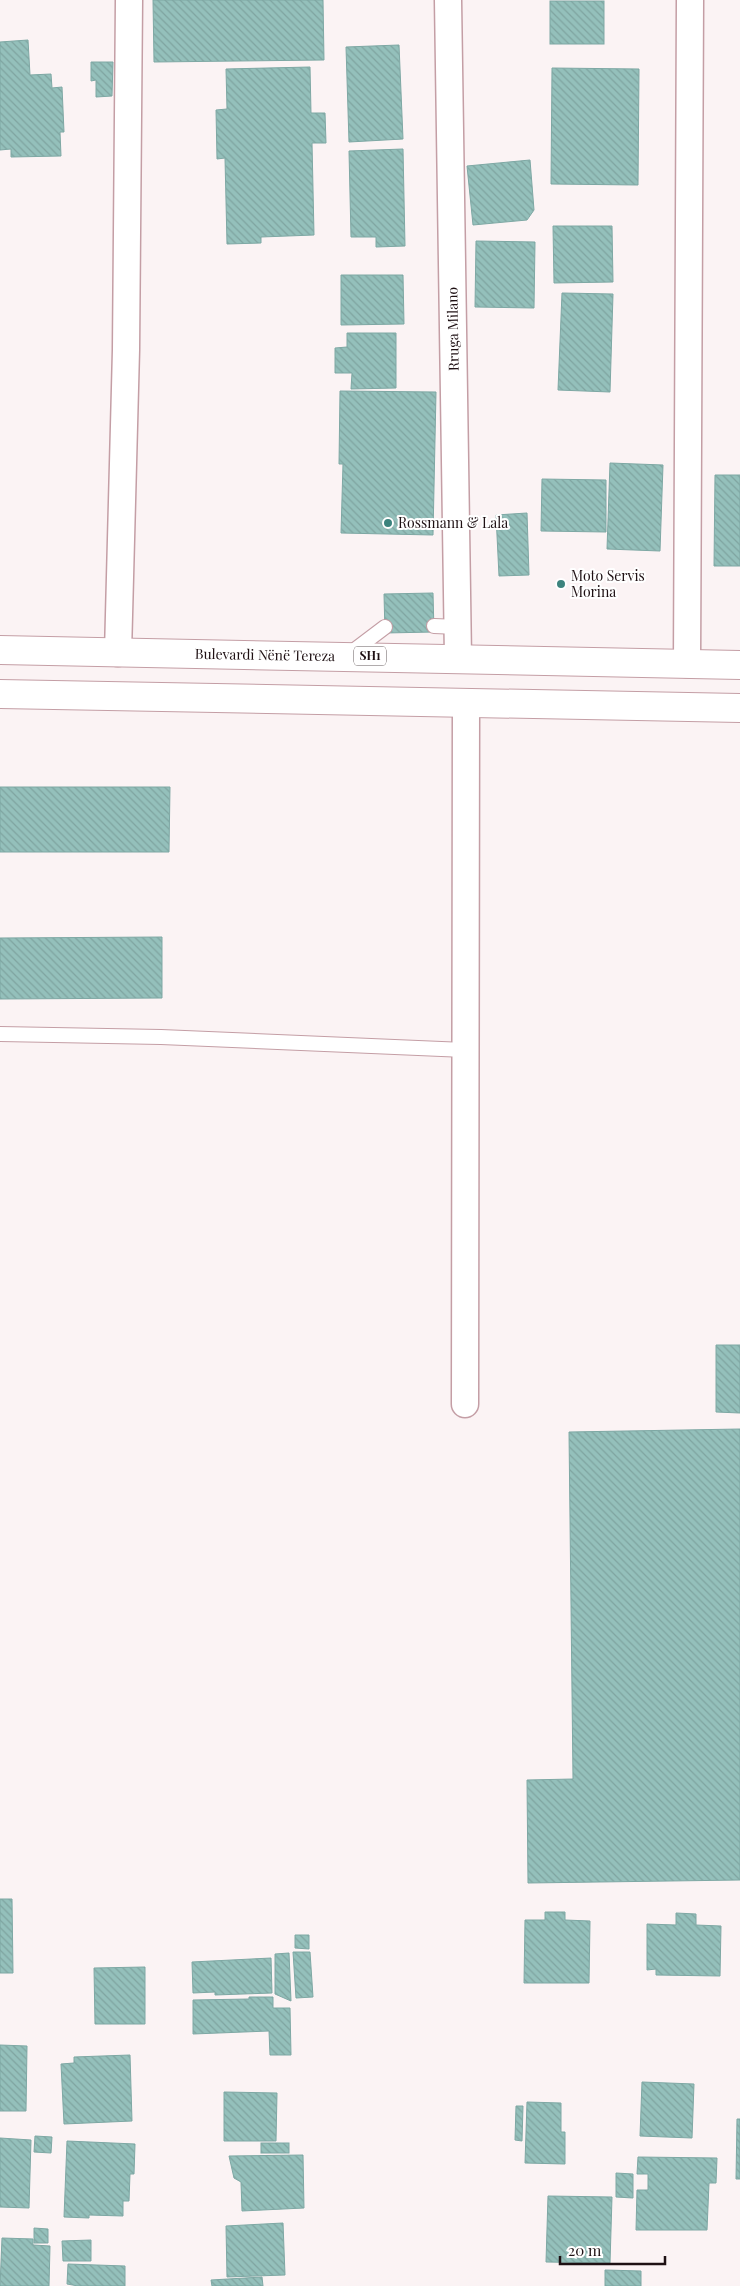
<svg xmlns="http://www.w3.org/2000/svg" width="740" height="2286" font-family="'Playfair Display',serif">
<defs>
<pattern id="building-back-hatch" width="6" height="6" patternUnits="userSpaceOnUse" patternTransform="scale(1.25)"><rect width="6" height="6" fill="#94c0bb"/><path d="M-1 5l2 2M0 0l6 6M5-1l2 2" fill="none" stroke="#7fa4a0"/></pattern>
</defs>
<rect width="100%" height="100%" fill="#fbf3f4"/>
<g fill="url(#building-back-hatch)" stroke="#7ea8a4">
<polygon points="153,0 323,0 324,60 154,62"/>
<rect x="550" y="1" width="54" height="43"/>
<polygon points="28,40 30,75 51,74 52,88 62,87 64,132 60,132 61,156 11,157 11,149 0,150 0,42"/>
<polygon points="399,45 403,139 349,142 346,47"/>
<polygon points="91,62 113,62 112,96 96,97 96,80 91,81"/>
<polygon points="310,67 311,113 325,113 326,143 312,143 314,235 261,237 261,243 227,244 225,158 217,159 216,110 227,109 226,69"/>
<polygon points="552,68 639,69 638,185 551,184"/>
<polygon points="403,149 405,246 376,247 376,237 351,237 349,151"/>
<polygon points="530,160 534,210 527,220 473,225 467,166"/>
<polygon points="553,226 612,226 613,282 554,283"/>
<polygon points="476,241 535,242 534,308 475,307"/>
<polygon points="341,275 403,275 404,324 341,325"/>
<polygon points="562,293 613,294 610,392 558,390"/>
<polygon points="347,333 396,333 396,388 351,389 352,373 335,373 335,348 347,347"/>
<polygon points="340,391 436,392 433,535 341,533 343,464 339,464"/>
<polygon points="610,463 663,465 660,551 607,549"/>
<polygon points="715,475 740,475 740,566 714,566"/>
<polygon points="542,479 606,480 606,532 541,531"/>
<polygon points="527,513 529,575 499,576 496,515"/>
<polygon points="433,593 434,632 385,633 384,594"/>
<polygon points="0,787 170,787 169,852 0,852"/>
<polygon points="162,937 162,998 0,999 0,938"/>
<polygon points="716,1345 740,1345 740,1413 716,1412"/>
<polygon points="740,1429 740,1880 528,1883 527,1780 573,1779 569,1432"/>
<polygon points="0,1899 12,1899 13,1973 0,1973"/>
<polygon points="545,1912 565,1912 565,1920 590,1921 589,1983 524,1983 525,1920 545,1920"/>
<polygon points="676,1913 696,1914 696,1925 721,1926 720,1976 656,1975 656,1969 647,1970 647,1924 676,1925"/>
<polygon points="295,1935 309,1935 309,1949 295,1948"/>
<polygon points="293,1952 310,1952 313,1997 296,1998"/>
<polygon points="289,1953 291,2001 275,1994 275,1954"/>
<polygon points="271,1958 272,1993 215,1995 215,1992 193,1993 192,1962"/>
<polygon points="145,1967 145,2024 95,2024 94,1968"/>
<polygon points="249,1997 273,1997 273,2008 290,2008 291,2055 270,2055 269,2031 193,2034 193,2000 249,1999"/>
<polygon points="0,2045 27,2046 26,2111 0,2111"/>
<polygon points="130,2055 132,2121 64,2124 61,2064 74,2063 74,2057"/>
<polygon points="642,2082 694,2084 692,2138 640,2136"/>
<polygon points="224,2092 277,2093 276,2141 224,2141"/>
<polygon points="527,2102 561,2103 561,2132 565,2132 565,2164 525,2163"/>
<polygon points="516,2106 523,2106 522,2141 515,2140"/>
<polygon points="737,2119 740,2119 740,2179 736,2179"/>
<polygon points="35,2136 52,2137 51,2153 34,2152"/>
<polygon points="0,2138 31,2140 29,2208 0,2207"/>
<polygon points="67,2141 135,2144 134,2174 130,2174 129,2201 123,2201 123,2216 89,2215 89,2218 64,2217"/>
<rect x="261" y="2143" width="28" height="10"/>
<polygon points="303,2155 304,2208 242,2211 241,2182 234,2178 229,2156"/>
<polygon points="638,2157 717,2158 716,2183 709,2183 707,2230 636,2230 637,2190 648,2190 648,2174 637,2174"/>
<polygon points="616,2173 633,2174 633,2198 616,2197"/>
<polygon points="548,2196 612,2197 610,2263 546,2262"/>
<polygon points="283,2223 285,2275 227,2277 226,2226"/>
<polygon points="34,2228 48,2229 48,2243 34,2243"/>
<polygon points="2,2238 33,2239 33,2245 50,2246 49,2286 0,2286"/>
<polygon points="91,2240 91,2261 63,2261 62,2241"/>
<polygon points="68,2264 125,2266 125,2286 78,2286 67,2284"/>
<polygon points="605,2270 641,2271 641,2286 605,2286"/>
<polygon points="262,2277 263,2286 212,2286 211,2280"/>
</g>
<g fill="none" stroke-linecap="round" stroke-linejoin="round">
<defs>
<g id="lane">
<polyline points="434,626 458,627"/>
<polyline points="348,655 385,627"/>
<polyline points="0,1034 161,1037 465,1050"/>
</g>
<g id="street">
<polyline points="448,0 458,658"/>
<polyline points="118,653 126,350 129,0"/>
<polyline points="687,664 690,0"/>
<polyline points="465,1404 466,703"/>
</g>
<g id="primary">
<polyline points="0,650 740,665"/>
<polyline points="0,694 740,708"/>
</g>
</defs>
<use href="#lane" stroke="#c49ea5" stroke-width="16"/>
<use href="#street" stroke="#c49ea5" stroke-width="29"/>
<use href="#primary" stroke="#c49ea5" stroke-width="30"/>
<use href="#lane" stroke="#fff" stroke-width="14"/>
<use href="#street" stroke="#fff" stroke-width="26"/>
<use href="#primary" stroke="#fff" stroke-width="28"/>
</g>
<g fill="#3c837d" stroke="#fff" stroke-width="2">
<circle cx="388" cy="523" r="5"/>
<circle cx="561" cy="584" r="5"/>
</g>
<g text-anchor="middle" stroke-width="4" stroke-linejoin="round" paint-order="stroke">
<rect fill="#fff" stroke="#62585a" stroke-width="1" x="354" y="646.5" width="32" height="19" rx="4"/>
<g font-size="12" font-weight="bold" fill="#1e1013">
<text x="370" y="660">SH1</text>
</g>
<g font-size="14" fill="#1e1013" stroke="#fff">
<text transform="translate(453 329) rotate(-91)" y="5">Rruga Milano</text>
<text transform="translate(265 655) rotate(1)" y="5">Bulevardi Nënë Tereza</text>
</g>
<g font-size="14" fill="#1e1013" stroke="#fff" text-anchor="start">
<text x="398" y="528">Rossmann &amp; Lala</text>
<text x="571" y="581">Moto Servis<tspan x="571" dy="16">Morina</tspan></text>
</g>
</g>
<path d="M560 2256v8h105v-8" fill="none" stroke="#1e1013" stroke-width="2.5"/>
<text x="568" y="2256" font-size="15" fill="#1e1013" stroke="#ffffff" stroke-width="4" paint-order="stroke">20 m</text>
</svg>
